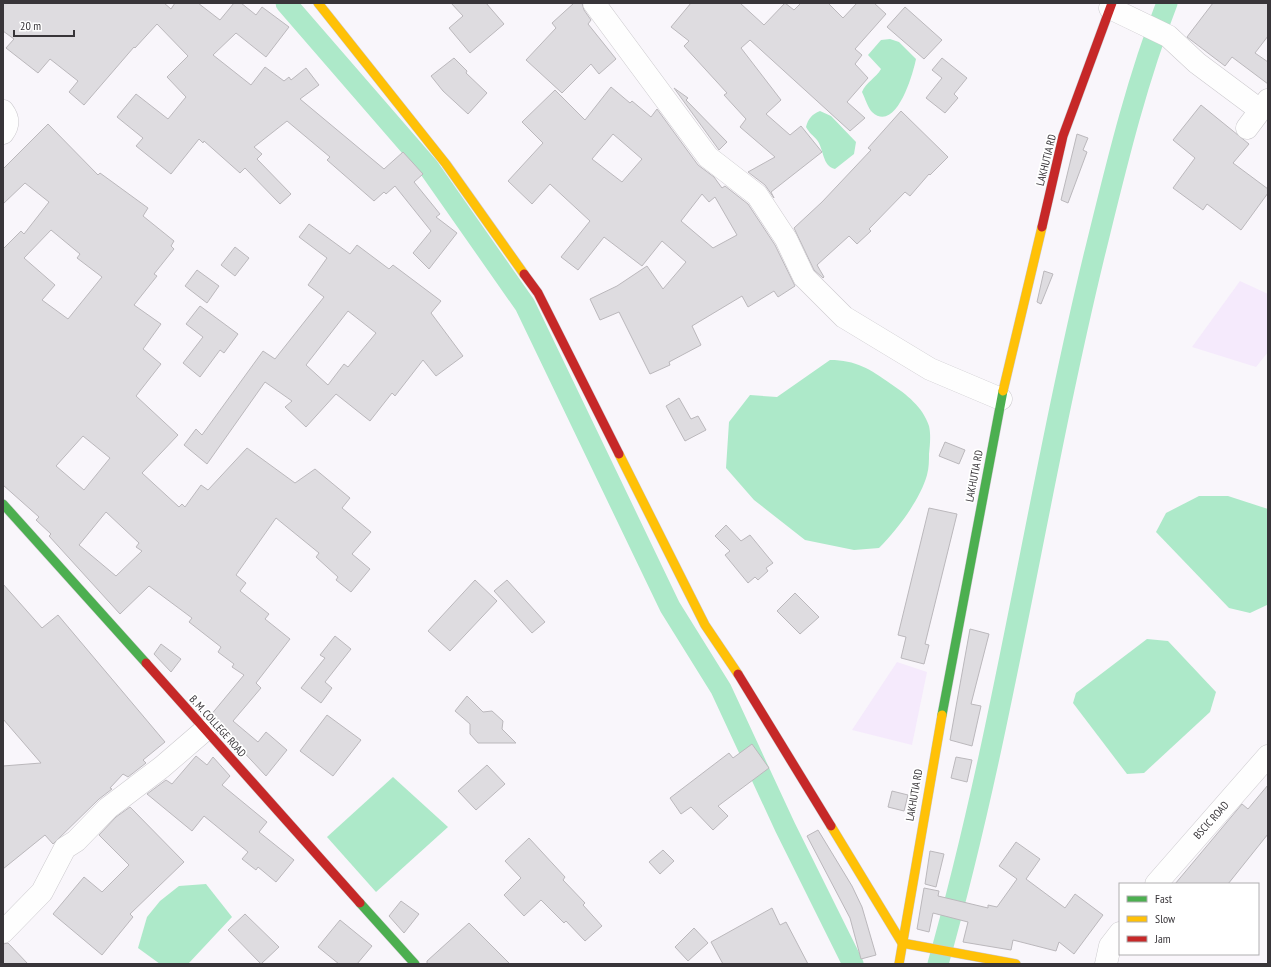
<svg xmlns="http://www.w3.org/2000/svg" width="1271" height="967" font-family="'PT Sans Narrow',sans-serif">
<rect width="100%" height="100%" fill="#f9f6fb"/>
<g fill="#f5eafc">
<polygon points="1240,281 1268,294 1268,352 1256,367 1192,347"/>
<polygon points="897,662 927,672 912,745 852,730"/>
</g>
<g fill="#ade9c9">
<path d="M890 39 899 42 916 59C913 74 896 134 872 112 868 108 865 98 862 92 866 82 876 78 881 69L868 55 881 40Z"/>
<path d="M820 111 831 116 856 142 854 154 835 169C822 166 824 149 817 140 813 135 809 133 806 127 808 119 812 114 820 111Z"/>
<path d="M830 360C856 360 870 369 891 384 906 394 923 407 929 426 931 434 930 445 929 454 929 460 929 468 927 475 920 500 897 530 879 548L854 550 805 540 754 500 726 468 729 422 750 395 777 397Z"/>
<polygon points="1199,496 1228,496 1268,509 1267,605 1250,613 1229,608 1156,532 1166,513"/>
<polygon points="1147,639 1168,641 1216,692 1210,712 1144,773 1127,774 1073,703 1076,693"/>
<polygon points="393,777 448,827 376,892 327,837"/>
<polygon points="206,884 232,917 188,964 160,964 138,948 147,917 160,901 179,886"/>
</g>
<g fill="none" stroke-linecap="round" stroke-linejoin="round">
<g stroke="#ade9c9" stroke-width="21">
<polyline points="286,3 429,168 525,305 670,607 721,689 785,827 853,964"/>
<path d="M938 964C1004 731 1037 491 1094 256 1115 171 1135 85 1167 3"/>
</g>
</g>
<g fill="#dedce0" stroke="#bbb8bc" fill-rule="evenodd">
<polygon points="3,3 164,3 171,9 175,3 198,3 220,20 234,3 241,3 256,15 262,7 289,27 266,57 236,33 213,55 251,85 265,67 284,81 289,77 291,80 306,68 319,85 300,99 384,169 403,152 423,174 414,182 440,214 436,217 457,233 429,269 413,253 431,231 395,186 386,194 384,192 374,201 327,160 330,157 287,121 254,147 262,154 257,159 291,194 280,204 245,168 240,173 204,141 203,143 199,139 171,174 136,146 143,138 117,117 136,94 168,119 186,97 167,77 188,56 157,24 135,48 134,47 84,105 69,92 78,81 50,59 38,73 6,48 14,39 3,31"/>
<polygon points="451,3 486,3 504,24 470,53 449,28 463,16"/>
<polygon points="574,3 582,3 584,10 591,20 588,24 616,59 599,74 591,64 562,93 526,60 556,28 552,23"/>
<polygon points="691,3 740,3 764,25 785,3 794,10 801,3 828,3 843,18 857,3 874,3 886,14 855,49 862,55 855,64 868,78 847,102 865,118 850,131 750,40 741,48 781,100 766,114 790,135 801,126 822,152 771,192 774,198 765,185 748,172 775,157 740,127 746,119 724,95 727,93 684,46 689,41 671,27"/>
<polygon points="1213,3 1268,3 1268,36 1255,53 1268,62 1268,84 1232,57 1225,66 1187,37"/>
<polygon points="905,7 942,40 924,59 887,27"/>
<polygon points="454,58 467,71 466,73 487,93 468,114 443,91 431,76"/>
<polygon points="942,58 967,78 954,94 958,98 945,113 926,98 942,78 932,70"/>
<path d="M611 87 630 103 632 101 651 117 657 109 698 165 714 177 722 188 725 186 748 204 775 245 795 286 778 297 774 291 748 307 742 296 692 326 701 345 669 362 670 365 650 374 619 312 600 320 590 299 617 286 647 266 663 289 686 262 662 241 642 266 604 237 578 270 561 257 590 221 550 184 532 204 508 181 543 143 522 122 555 90 585 120ZM613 134 642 159 622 182 592 159ZM702 194 709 202 715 197 737 235 713 248 681 221Z"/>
<polygon points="674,88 688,98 686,100 727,142 719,150"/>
<polygon points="1201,105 1249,144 1233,163 1268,189 1268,193 1241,230 1207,204 1203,210 1173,188 1195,158 1173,140"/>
<polygon points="901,111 948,157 930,175 929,174 910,196 905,192 869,229 871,231 857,244 849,236 817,265 824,277 823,278 814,270 794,228 822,202 871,150 868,148"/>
<path d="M48 124 98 175 100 173 148 208 143 216 174 241 171 246 174 249 154 274 157 276 134 305 161 324 143 349 161 364 136 396 178 435 142 473 179 507 182 504 185 507 201 485 208 490 247 448 295 483 315 469 350 498 342 508 371 532 352 554 370 569 351 592 336 580 338 577 316 557 319 553 276 518 236 575 246 583 240 591 269 614 265 619 290 639 256 683 261 688 233 721 258 742 266 732 287 750 266 776 210 716 244 675 232 667 234 664 218 652 221 647 189 622 192 618 149 586 120 614 49 536 51 534 36 520 39 517 3 485V249L21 231 24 234 49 202 25 183 3 204V169ZM51 230 80 254 77 258 102 277 68 319 42 300 55 285 24 258ZM83 436 110 458 84 490 56 466ZM106 512 139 543 136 547 142 551 116 576 79 545Z"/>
<polygon points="1077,134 1088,138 1083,150 1087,152 1068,203 1061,200"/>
<path d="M309 224 350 254 357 245 389 269 393 265 441 301 431 313 463 356 436 376 423 360 395 396 392 393 370 421 336 394 306 427 285 407 292 401 265 382 207 464 184 445 196 429 202 435 263 351 275 359 324 297 308 285 327 258 299 237ZM348 311 376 333 348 367 344 364 328 385 306 365Z"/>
<polygon points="235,247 249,258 235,276 221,265"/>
<polygon points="197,270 219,286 207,303 185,286"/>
<polygon points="1044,271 1053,274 1041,304 1037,302"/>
<polygon points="200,306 238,334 224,353 220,350 200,377 183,363 203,337 186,324"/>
<polygon points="679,398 691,419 698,416 706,430 685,441 666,406"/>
<polygon points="945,442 965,450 959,464 939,456"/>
<polygon points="929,508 957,514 925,644 929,645 924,664 901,658 906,637 898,635"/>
<polygon points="726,525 741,541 750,535 773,563 766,568 768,571 758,580 755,577 748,583 725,555 730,551 715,536"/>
<polygon points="475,580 497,601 450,651 428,631"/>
<polygon points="507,580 545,622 532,633 494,591"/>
<polygon points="3,584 42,628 58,615 165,742 143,760 146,763 128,777 123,774 110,788 112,789 99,799 53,844 45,835 3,869 3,766 41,763 3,719"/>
<polygon points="795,593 819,617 800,634 777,611"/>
<polygon points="970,629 989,634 971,704 981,706 972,746 950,740"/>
<polygon points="335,636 351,649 325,682 332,688 321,703 301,688 325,658 320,655"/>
<polygon points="161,644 181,659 171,672 154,654"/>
<polygon points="467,696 483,712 492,711 503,721 502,729 516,743 478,743 470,734 470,724 455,711"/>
<polygon points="327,715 361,740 333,776 300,751"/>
<polygon points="752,744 769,768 718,806 728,816 713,830 691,807 681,814 670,798 729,753 733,758"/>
<polygon points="196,756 207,765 213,757 230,776 222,785 267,822 259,832 294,860 276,882 258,867 256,870 242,859 248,852 204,816 192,831 147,794 166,780 172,784"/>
<polygon points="956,757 972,760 967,782 951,778"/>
<polygon points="487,765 505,784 476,810 458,791"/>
<polygon points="1268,785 1268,834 1228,884 1175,884 1242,804 1248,809"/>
<polygon points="892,791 908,795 904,811 888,807"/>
<polygon points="130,807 184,862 130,914 133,917 102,955 53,914 84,877 102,892 129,865 99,835 116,817"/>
<polygon points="818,830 852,886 862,907 876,955 861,959 850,918 807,836"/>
<polygon points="529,838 565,877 563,880 585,903 583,905 602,926 585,941 566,921 564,923 541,900 524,916 504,895 521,878 505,861"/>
<polygon points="1016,842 1040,859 1026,879 1065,908 1075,894 1103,915 1074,954 1059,942 1056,951 1013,940 1011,950 963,942 968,922 933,913 929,932 917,929 924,888 939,891 938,896 988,908 988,905 997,907 1017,879 999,866"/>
<polygon points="663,850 674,861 660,874 649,862"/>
<polygon points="930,851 944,854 936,887 925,884"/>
<polygon points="401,901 419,914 404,933 389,916"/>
<polygon points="772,908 780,925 786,922 808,964 723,964 711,942"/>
<polygon points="245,914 279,947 261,964 228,930"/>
<polygon points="340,920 372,946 357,964 339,964 318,947"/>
<polygon points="469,923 510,964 427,964 427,961"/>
<polygon points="694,928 708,943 688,961 675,947"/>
<polygon points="8,943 28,964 3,964 3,944"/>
</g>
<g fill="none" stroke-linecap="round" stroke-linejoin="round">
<defs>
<g id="street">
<polyline points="594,3 708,157 757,195 786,239 804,277 844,317 930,369 1001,399"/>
<polyline points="1110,8 1168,36 1197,63 1260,110"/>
<path d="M3 111C9 119 9 125 3 133"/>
<polyline points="1247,128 1268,100"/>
<polyline points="1156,884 1268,756"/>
<polyline points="3,932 42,892 65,848 76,841 108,808 162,767 205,730"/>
<polyline points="1106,964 1110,946 1120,933"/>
</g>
<g id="fast">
<polyline points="3,504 146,663"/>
<polyline points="942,715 1003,391"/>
<polyline points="360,903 415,964"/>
</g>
<g id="slow">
<polyline points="318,3 446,164 524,274"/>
<polyline points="1003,391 1042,227"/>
<polyline points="619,454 705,625 738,674"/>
<polyline points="831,826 902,943 1016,964"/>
<polyline points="899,964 942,715"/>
</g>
<g id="jam">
<polyline points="1042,227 1063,136 1112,3"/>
<polyline points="524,274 538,293 619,454"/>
<polyline points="146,663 360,903"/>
<polyline points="738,674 831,826"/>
</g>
</defs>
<use href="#street" stroke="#cccace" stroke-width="23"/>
<use href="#fast" stroke="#cccace" stroke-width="10"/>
<use href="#slow" stroke="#cccace" stroke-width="10"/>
<use href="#jam" stroke="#cccace" stroke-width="10"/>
<use href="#street" stroke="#fefefe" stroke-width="22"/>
<use href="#fast" stroke="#4caf50" stroke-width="9"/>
<use href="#slow" stroke="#ffc107" stroke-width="9"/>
<use href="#jam" stroke="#c62828" stroke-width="9"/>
</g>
<g text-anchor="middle" stroke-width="3.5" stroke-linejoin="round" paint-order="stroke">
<g font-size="11" fill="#383539" stroke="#fff">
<text transform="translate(1046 160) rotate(-76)" y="4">LAKHUTIA RD</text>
<text transform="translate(974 476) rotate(-79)" y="4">LAKHUTIA RD</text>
<text transform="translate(218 726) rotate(48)" y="4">B. M. COLLEGE ROAD</text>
<text transform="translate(914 795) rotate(-80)" y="4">LAKHUTIA RD</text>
<text transform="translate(1211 820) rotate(-48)" y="4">BSCIC ROAD</text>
</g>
</g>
<rect width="1271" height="967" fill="none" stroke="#383539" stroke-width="8"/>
<rect x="1119" y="883" width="140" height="72" fill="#ffffff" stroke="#afaeb0"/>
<rect x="1127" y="896" width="20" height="6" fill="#4caf50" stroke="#afaeb0"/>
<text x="1155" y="903" font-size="12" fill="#383539">Fast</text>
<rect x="1127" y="916" width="20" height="6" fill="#ffc107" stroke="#afaeb0"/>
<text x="1155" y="923" font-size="12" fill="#383539">Slow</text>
<rect x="1127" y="936" width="20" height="6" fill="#c62828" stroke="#afaeb0"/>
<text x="1155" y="943" font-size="12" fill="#383539">Jam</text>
<path d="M14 30v6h60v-6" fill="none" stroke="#383539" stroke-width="2"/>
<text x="20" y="30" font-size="12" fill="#383539" stroke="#ffffff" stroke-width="3" paint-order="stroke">20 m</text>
</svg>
